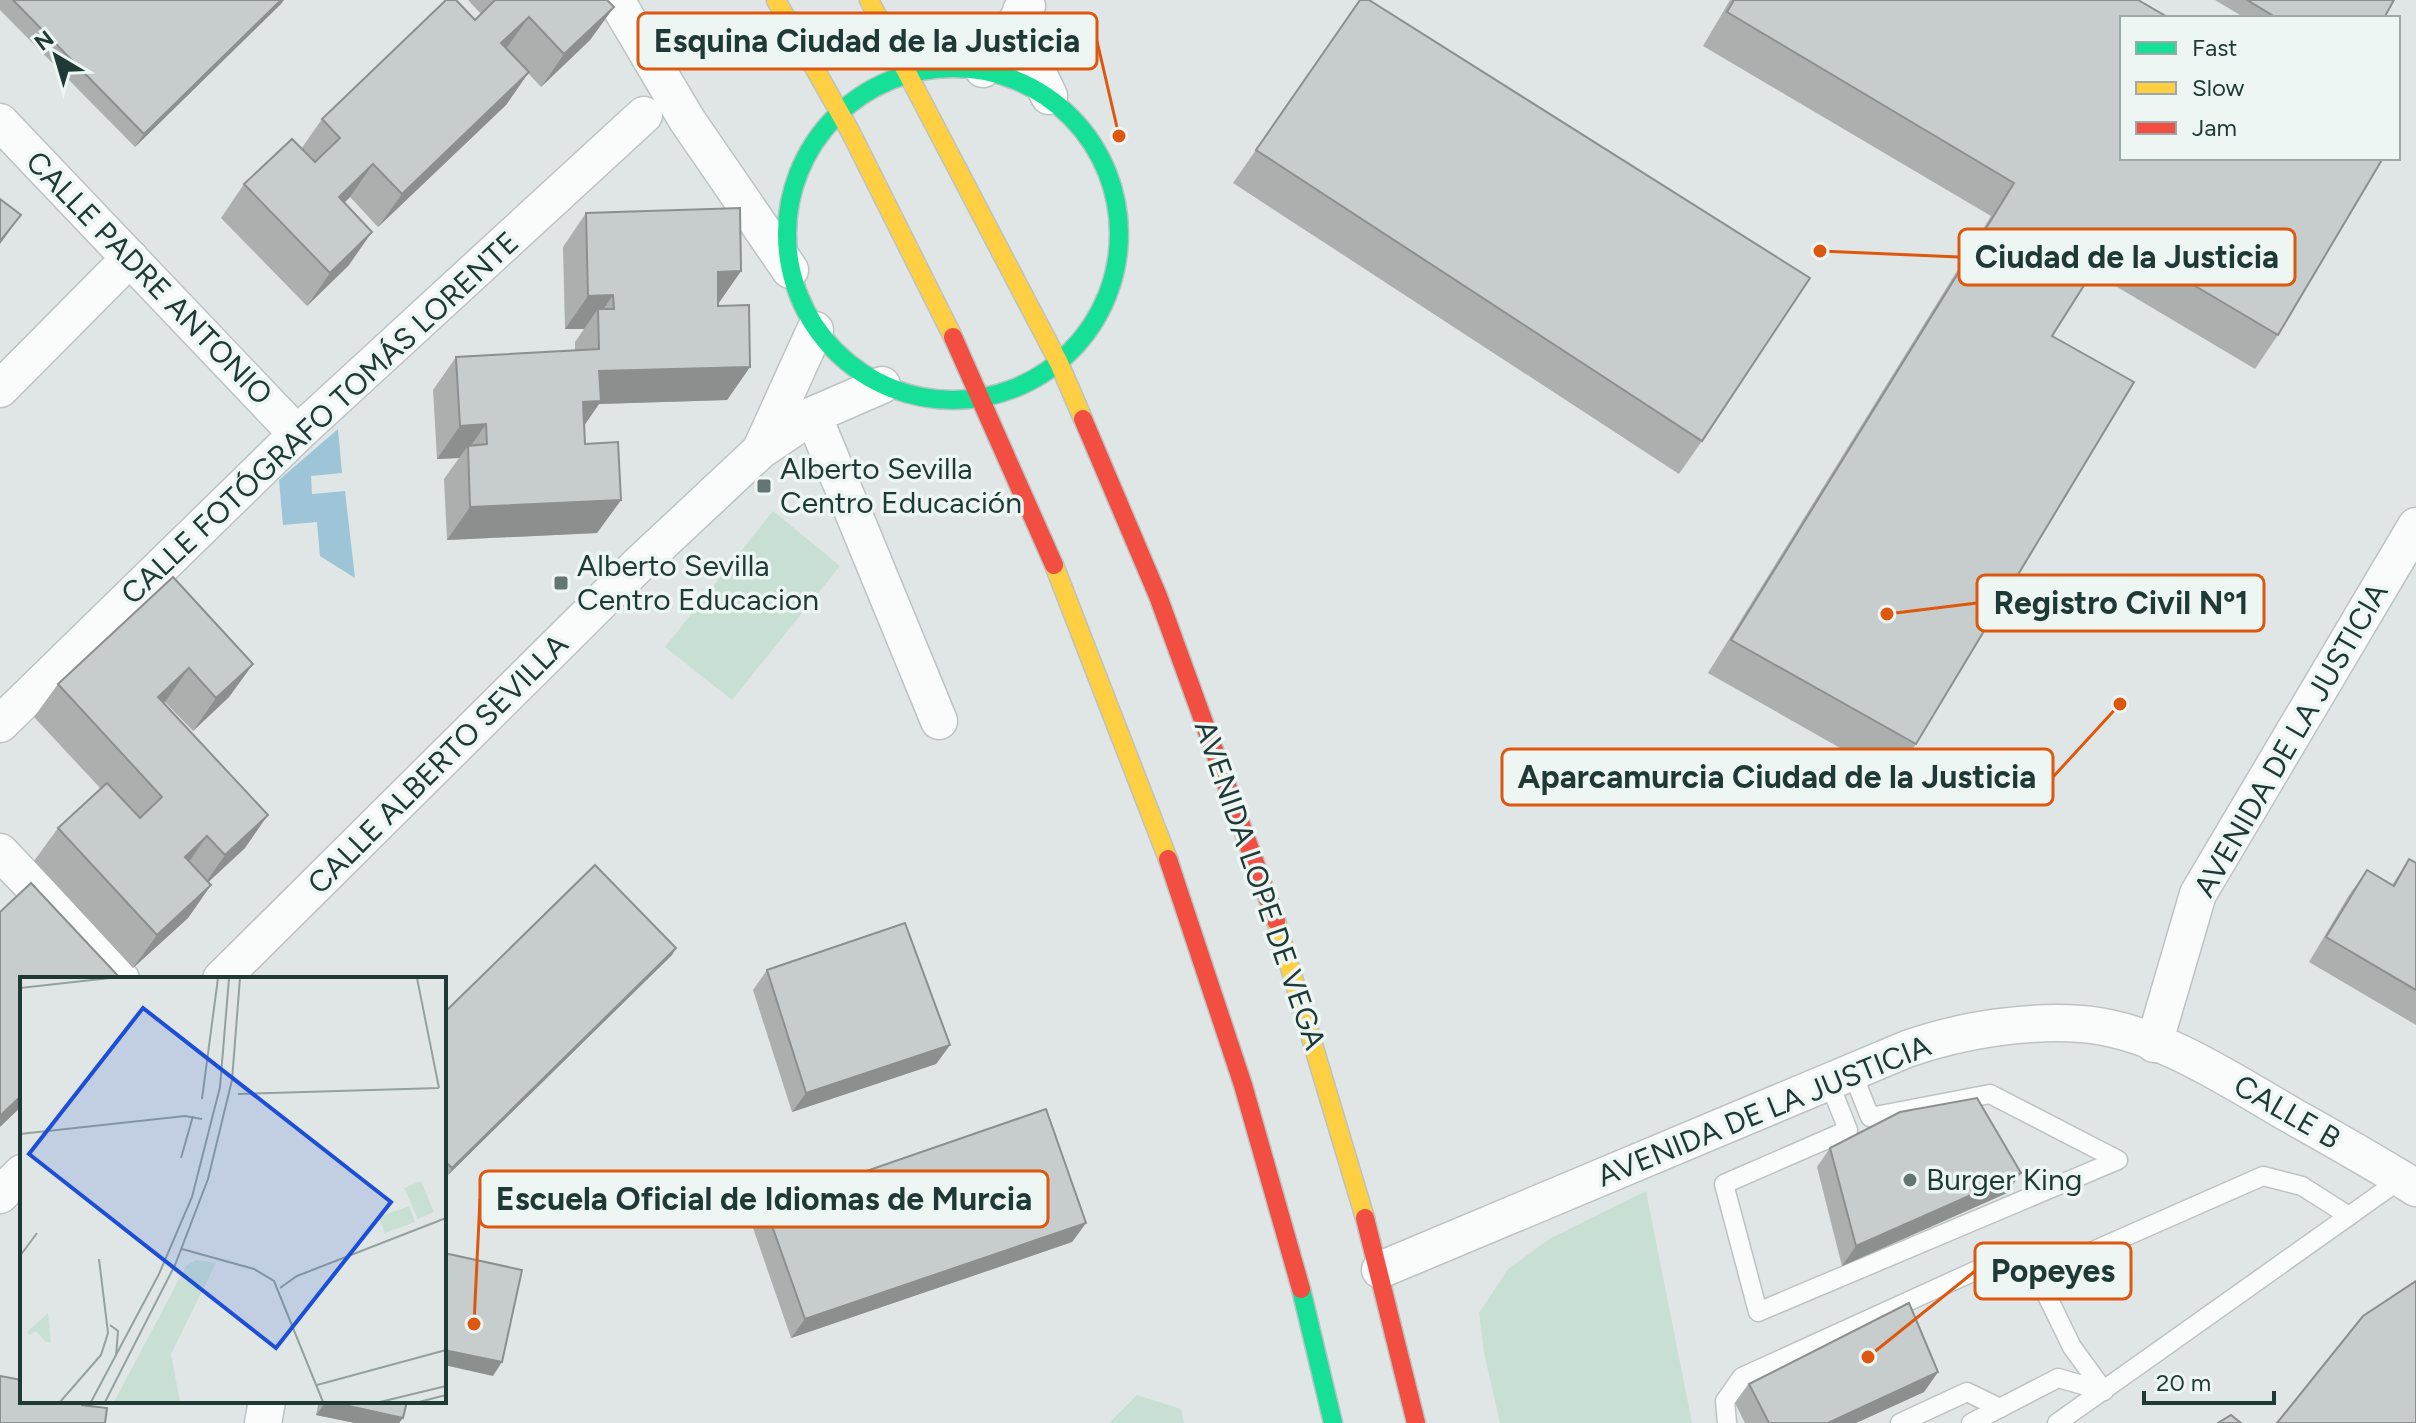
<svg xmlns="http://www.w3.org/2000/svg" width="2416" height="1423" font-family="Figtree,sans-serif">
<rect width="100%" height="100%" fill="#e0e6e5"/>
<g fill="#c8e0d4">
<polygon points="773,511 840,566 732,700 665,647"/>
<polygon points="1646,1191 1692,1423 1500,1423 1484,1353 1479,1313 1508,1269 1551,1238"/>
<polygon points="1137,1395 1181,1409 1184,1423 1109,1423"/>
</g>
<polygon fill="#9ec5d7" points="338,429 342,473 311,476 312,494 345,491 355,578 320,556 317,522 283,525 279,480"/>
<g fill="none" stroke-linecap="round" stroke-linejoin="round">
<defs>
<g id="lane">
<polyline points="1829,1082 1848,1130 1724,1184 1758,1312 2118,1160 1990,1094 1870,1117 1852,1072"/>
<polyline points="2104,1391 2072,1347 2033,1267 2070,1261 2263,1176 2302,1186 2349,1216"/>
<polyline points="1727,1423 1725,1401 1742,1377 1988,1265 2033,1267"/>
<polyline points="1900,1423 1967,1392 2000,1408"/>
<polyline points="1971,1423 2058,1378 2104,1391"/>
<polyline points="2057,1423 2401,1179"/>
</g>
<g id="street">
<polyline points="616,0 687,120 790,270"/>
<polyline points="1021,11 1027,50 1049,96"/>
<polyline points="983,69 1027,6"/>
<polyline points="0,122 297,434"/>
<polyline points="0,389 130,258"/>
<polyline points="813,415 939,721"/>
<polyline points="761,449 815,330"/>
<polyline points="0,724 297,434 644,115"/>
<polyline points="0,852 121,979"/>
<polyline points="221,979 635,568 761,450 813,415 882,385"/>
<polyline points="2154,1044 2198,894 2416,526"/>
<polyline points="0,1195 22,1173"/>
<path d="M1380 1270 1907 1049C1961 1030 2025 1020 2082 1024 2156 1030 2227 1078 2289 1114 2332 1138 2375 1162 2416 1188"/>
<polyline points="263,1423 267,1401"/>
</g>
<g id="fast">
<circle cx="953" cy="234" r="166"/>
<polyline points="1301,1289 1333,1423"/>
</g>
<g id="slow">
<polyline points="776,0 850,131 953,337"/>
<polyline points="869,0 1059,363 1083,419"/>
<polyline points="1054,565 1168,859"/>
<polyline points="1276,921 1365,1218"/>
</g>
<g id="jam">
<polyline points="953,337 1054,565"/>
<polyline points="1083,419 1158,596 1276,921"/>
<polyline points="1168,859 1243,1085 1301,1289"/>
<polyline points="1365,1218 1416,1423"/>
</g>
</defs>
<use href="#lane" stroke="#bdc3c2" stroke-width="21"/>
<use href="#street" stroke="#bdc3c2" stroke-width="39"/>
<use href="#fast" stroke="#bac3c2" stroke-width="21"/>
<use href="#slow" stroke="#bac3c2" stroke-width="21"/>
<use href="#jam" stroke="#bac3c2" stroke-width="21"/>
<use href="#lane" stroke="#fafbfb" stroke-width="18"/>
<use href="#street" stroke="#fafbfb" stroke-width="36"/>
<use href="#fast" stroke="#16e098" stroke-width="18"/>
<use href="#slow" stroke="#ffcf43" stroke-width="18"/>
<use href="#jam" stroke="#f24e42" stroke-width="18"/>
</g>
<g fill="#abb0af">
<polygon points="0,0 284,0 135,147 0,10"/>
<polygon points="468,0 607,0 614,7 590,40 541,87 528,73 506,105 378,227 350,197 344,203 349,265 307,306 221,218 244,184 301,149 322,119 475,20 481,14"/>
<polygon points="1360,0 1702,441 1679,474 1233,183"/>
<polygon points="1730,0 2138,0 2278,335 2255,369 2092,272 2052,336 1916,744 1893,778 1708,673 1991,216 1703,46"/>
<polygon points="2215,0 2394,0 2384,18 2245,18"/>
<polygon points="586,213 741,271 718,304 718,306 750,367 727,400 599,404 584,426 585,444 621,500 597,533 447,540 444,479 459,458 437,459 433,390 456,357 575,350 575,342 584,329 565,329 563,247"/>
<polygon points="173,577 253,664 229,697 193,731 165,702 164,703 245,848 208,882 211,885 188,918 133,968 34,861 58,828 101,789 34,717 58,684"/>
<polygon points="2409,859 2416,863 2416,1025 2309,962 2349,895 2367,870 2392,885"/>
<polygon points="676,948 672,955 448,1175 444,1171 444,1013"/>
<polygon points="767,970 950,1045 936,1064 792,1112 753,990"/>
<polygon points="1830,1148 2021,1173 2007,1193 1842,1266 1817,1167"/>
<polygon points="765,1206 1086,1223 1072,1242 791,1338 752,1225"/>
<polygon points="1938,1372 1924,1392 1856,1423 1745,1423 1735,1403 1749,1384"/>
<polygon points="319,1401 407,1401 403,1418 399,1423 355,1423 316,1415"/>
</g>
<g fill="#8b908f">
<polygon points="281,0 284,0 281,4 135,147 144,134"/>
<polygon points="614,7 590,40 541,87 564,54"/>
<polygon points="529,17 505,50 501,43"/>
<polygon points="529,72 506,105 378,227 402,194"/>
<polygon points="373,164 350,197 316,230 339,197"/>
<polygon points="21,215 0,244 0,241"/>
<polygon points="372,232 349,265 307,306 330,273"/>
<polygon points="741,271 718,304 718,272"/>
<polygon points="613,295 598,317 598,309 584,329 565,329 588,296"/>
<polygon points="750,367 727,400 599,404 578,434 560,435 599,371"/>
<polygon points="486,424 468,450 468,446 459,458 437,459 460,426"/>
<polygon points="621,500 597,533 447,540 470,507"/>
<polygon points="253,664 229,697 193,731 216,698"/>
<polygon points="189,668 165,702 135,730 158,697"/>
<polygon points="268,815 245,848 202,888 225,855"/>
<polygon points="207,836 184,869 185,857"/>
<polygon points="211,885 188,918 133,968 157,935"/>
<polygon points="676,948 672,955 448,1175 452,1168"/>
<polygon points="950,1045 936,1064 792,1112 806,1093"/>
<polygon points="22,1095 22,1106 0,1127 0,1116"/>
<polygon points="2021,1173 2007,1193 1842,1266 1856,1246"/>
<polygon points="1086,1223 1072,1242 791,1338 805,1319"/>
<polygon points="444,1350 502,1362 493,1376 444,1365"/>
<polygon points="1938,1372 1924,1392 1856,1423 1828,1423"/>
<polygon points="326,1402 403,1418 399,1423 355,1423 316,1415"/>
</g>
<g fill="#c7cdcc" stroke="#8b908f" stroke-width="2">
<polygon points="13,0 281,0 144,134"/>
<polygon points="446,0 456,0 475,20 495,0 607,0 614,7 564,54 529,17 501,43 529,72 402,194 373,164 339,197 372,232 330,273 244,184 292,139 315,162 340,138 322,119"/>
<polygon points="1360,0 1369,0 1810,278 1702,441 1256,150"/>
<polygon points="1734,0 2138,0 2169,18 2122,18 2122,158 2383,158 2278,335 2114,238 2052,336 2134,382 1916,744 1731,640 2014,183 1727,12"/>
<polygon points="2247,0 2394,0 2384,18 2277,18"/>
<polygon points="0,199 21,215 0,241"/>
<polygon points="740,208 741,271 718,272 718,306 749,305 750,367 599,371 601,401 583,402 585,444 618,442 621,500 470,507 468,446 487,444 486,424 460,426 456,357 599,349 598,309 614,309 613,295 588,296 586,213"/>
<polygon points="173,577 253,664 216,698 189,668 158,697 268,815 225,855 207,836 185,857 211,885 157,935 58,828 107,783 140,818 162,797 58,684"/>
<polygon points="2409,859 2416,863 2416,990 2326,937 2367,870 2394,886"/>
<polygon points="595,865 676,948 452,1168 444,1160 444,1013"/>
<polygon points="31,883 121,979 22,979 22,1095 0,1116 0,912"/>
<polygon points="905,923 950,1045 806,1093 767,970"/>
<polygon points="1977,1098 2021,1173 1856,1246 1830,1148 1900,1112"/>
<polygon points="1046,1109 1086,1223 805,1319 765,1206"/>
<polygon points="444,1253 522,1270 502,1362 444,1350"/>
<polygon points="2416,1281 2416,1423 2277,1423 2363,1316"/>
<polygon points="1909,1303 1938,1372 1828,1423 1769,1423 1749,1384"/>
<polygon points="0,1376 22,1380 22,1401 82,1401 82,1405 107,1408 105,1423 0,1423"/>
<polygon points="326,1401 407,1401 403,1418"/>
<polygon points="2231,1415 2241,1423 2218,1423"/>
</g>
<g fill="#637673" stroke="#edf6f3" stroke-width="3">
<rect x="756" y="478" width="16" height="16" rx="4"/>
<rect x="553" y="575" width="16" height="16" rx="4"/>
<circle cx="1910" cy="1180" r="8"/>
</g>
<g text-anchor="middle" stroke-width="7" stroke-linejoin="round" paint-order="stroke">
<g font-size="30" fill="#1f3936" stroke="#edf6f3">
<text transform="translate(149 278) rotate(46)" y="10">CALLE PADRE ANTONIO</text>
<text transform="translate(320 418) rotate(-43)" y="10">CALLE FOTÓGRAFO TOMÁS LORENTE</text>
<text transform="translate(2291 740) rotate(-60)" y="10">AVENIDA DE LA JUSTICIA</text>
<text transform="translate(438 764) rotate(-45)" y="10">CALLE ALBERTO SEVILLA</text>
<text transform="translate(1260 885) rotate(71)" y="10">AVENIDA LOPE DE VEGA</text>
<text transform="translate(1764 1111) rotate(-22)" y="10">AVENIDA DE LA JUSTICIA</text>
<text transform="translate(2287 1112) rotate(30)" y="10">CALLE B</text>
</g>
<g font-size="30" fill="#1f3936" stroke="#edf6f3" text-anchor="start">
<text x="780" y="479">Alberto Sevilla<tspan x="780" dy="34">Centro Educación</tspan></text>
<text x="577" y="576">Alberto Sevilla<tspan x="577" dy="34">Centro Educacion</tspan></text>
<text x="1926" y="1190">Burger King</text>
</g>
</g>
<g transform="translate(20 977)">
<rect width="426" height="426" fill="#e0e6e5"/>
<path d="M401 204 414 235 398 242 384 211ZM389 229 395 245 365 256 359 240ZM176 283 196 286 151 377 160 425H94L166 289ZM28 336 31 365H26L16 354 10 358 7 355Z" fill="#c8e0d4"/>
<path fill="none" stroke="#93a19f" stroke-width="2" d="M397 1 419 111M0 11 90 1M218 117 419 111M182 122 198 1M0 157 165 139 182 142M161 181 173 139M162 272 234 292 254 304 303 425M0 279 17 256M260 311 277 299 426 241M90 348 98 354 96 379M297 408 426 373M40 425 81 378 88 356 79 282M71 425 139 297 172 220 200 110 209 1M85 425 155 288 188 202 212 103 220 1M360 425 426 409M399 425 426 418"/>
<path fill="#1d4ed8" fill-opacity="0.15" stroke="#1d4ed8" stroke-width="4" d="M123 31 371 225 256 371 9 177Z"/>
<rect width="426" height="426" fill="none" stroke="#1f3936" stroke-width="4"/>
</g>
<path fill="none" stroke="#de570e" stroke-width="3" d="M1119 136L1097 41M1820 251L1959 257M1887 614L1977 603M2120 704L2053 777M474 1324L480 1199M1868 1357L1975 1271"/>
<g fill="#de570e" stroke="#edf6f3" stroke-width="3">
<circle cx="1119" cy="136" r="8"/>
<circle cx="1820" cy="251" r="8"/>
<circle cx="1887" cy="614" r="8"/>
<circle cx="2120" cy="704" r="8"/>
<circle cx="474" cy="1324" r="8"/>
<circle cx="1868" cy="1357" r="8"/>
</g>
<g fill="#edf6f3" stroke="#de570e" stroke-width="3">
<rect x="638" y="13" width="459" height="56" rx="8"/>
<rect x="1959" y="229" width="336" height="56" rx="8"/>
<rect x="1977" y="575" width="287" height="56" rx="8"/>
<rect x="1502" y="749" width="551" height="56" rx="8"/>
<rect x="480" y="1171" width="568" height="56" rx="8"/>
<rect x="1975" y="1243" width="156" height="56" rx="8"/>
</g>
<g font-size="32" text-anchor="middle" font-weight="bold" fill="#1f3936">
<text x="867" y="52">Esquina Ciudad de la Justicia</text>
<text x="2127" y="268">Ciudad de la Justicia</text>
<text x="2121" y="614">Registro Civil Nº1</text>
<text x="1777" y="788">Aparcamurcia Ciudad de la Justicia</text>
<text x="764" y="1210">Escuela Oficial de Idiomas de Murcia</text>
<text x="2053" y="1282">Popeyes</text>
</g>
<rect x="2120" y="16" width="280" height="144" fill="#edf6f3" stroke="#9baaa7" stroke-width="2"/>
<rect x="2136" y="42" width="40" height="12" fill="#16e098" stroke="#9baaa7" stroke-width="2"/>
<text x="2192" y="56" font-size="24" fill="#1f3936">Fast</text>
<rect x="2136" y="82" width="40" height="12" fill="#ffcf43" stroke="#9baaa7" stroke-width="2"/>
<text x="2192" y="96" font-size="24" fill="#1f3936">Slow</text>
<rect x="2136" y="122" width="40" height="12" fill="#f24e42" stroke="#9baaa7" stroke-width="2"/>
<text x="2192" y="136" font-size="24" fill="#1f3936">Jam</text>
<g transform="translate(56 56) rotate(322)" stroke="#edf6f3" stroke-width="6" paint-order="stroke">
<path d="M0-6L14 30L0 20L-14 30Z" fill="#1f3936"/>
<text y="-12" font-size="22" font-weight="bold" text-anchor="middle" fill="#1f3936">N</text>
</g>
<path d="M2144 1391v12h130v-12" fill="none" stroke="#1f3936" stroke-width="4"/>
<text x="2156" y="1391" font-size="24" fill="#1f3936" stroke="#edf6f3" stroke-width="6" paint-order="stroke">20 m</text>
</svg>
